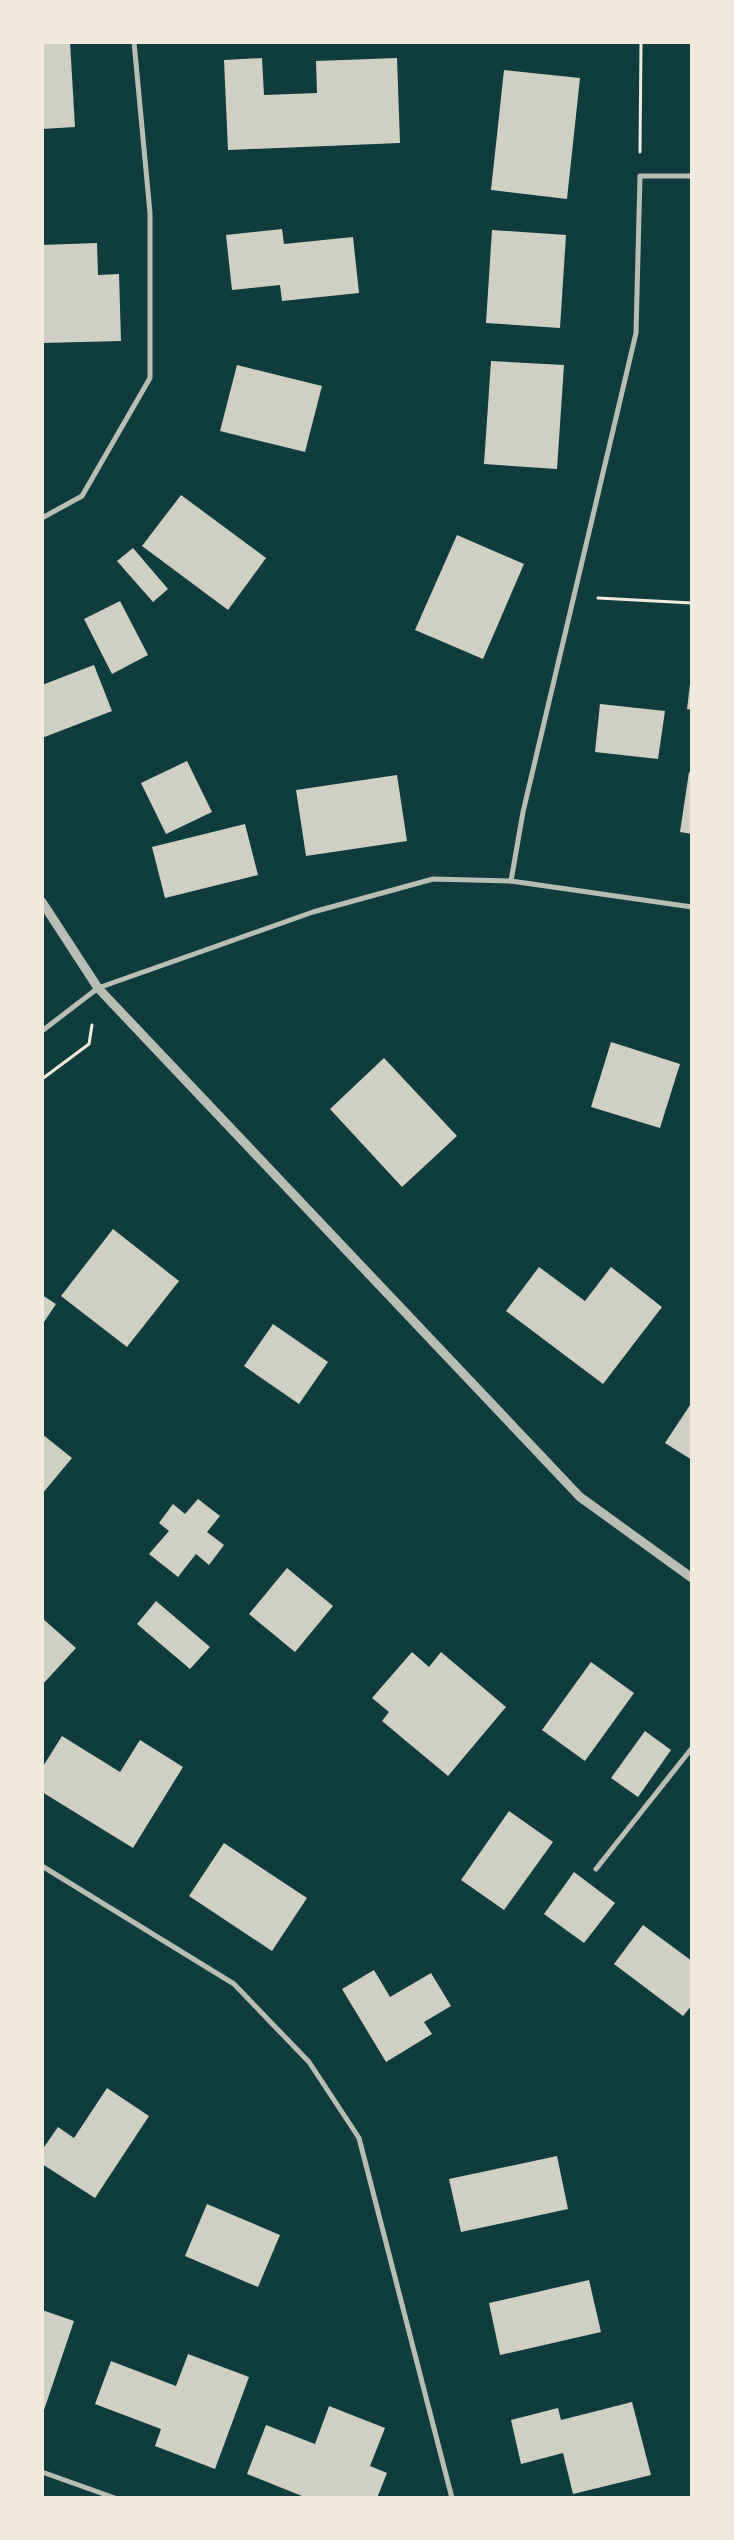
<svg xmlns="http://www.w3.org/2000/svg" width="734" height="2540" font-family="'Roboto Serif',serif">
<rect width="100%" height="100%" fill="#0f3d3e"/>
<g fill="#cfcfc3">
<polygon points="70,42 75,127 42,129 42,43"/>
<polygon points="262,58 264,95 317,93 316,61 397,58 400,143 228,150 224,60"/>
<polygon points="504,70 580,78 567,199 491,190"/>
<polygon points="282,229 284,244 353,237 359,293 282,301 280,285 232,290 226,235"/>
<polygon points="492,230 566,235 560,328 486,323"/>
<polygon points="97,243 98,275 119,274 121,341 42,343 42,245"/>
<polygon points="491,361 564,365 557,469 484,464"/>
<polygon points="237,365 322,386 305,452 220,431"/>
<polygon points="181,495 266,558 228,610 142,546"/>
<polygon points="457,535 524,564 483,659 415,630"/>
<polygon points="133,548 168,589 153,602 117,561"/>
<polygon points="120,601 148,655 112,674 84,619"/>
<polygon points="94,665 112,711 42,738 42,685"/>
<polygon points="690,684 692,684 692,710 687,709"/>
<polygon points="600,704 665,711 658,759 595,752"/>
<polygon points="187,761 212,812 166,834 141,783"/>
<polygon points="689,772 692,773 692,834 680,832"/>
<polygon points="397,775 407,841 306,856 296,790"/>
<polygon points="245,824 258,875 165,898 152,847"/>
<polygon points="611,1042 680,1064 660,1128 591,1107"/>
<polygon points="384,1058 457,1136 402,1187 330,1109"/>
<polygon points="113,1229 179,1281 127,1347 61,1296"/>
<polygon points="539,1267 585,1301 611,1267 662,1307 603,1384 506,1311"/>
<polygon points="42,1295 56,1304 42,1325"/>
<polygon points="273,1324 328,1362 299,1404 244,1366"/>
<polygon points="692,1402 692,1460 665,1443"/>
<polygon points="42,1434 72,1458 42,1494"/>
<polygon points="198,1499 220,1516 207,1532 224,1545 209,1565 196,1554 178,1577 149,1554 169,1531 159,1523 173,1504 185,1514"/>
<polygon points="287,1568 333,1606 295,1652 249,1614"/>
<polygon points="156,1601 210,1647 190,1669 137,1624"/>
<polygon points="42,1618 76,1648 42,1685"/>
<polygon points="412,1652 429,1667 441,1652 506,1707 448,1776 382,1721 389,1712 372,1698"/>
<polygon points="591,1662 634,1693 585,1761 542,1730"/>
<polygon points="645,1731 671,1750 638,1797 611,1778"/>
<polygon points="62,1736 120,1772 140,1740 183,1767 133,1848 42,1792 42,1768"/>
<polygon points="509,1811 553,1842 504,1910 461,1880"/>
<polygon points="224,1843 307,1898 272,1951 189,1896"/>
<polygon points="574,1872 615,1903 584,1943 544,1914"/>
<polygon points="643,1925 692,1961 692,2005 683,2016 614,1964"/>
<polygon points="374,1970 390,1997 431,1973 451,2006 424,2022 432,2034 386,2062 342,1989"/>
<polygon points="107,2088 149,2116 95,2198 42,2164 42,2150 58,2127 74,2138"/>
<polygon points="557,2156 568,2209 461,2232 449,2179"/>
<polygon points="207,2204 280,2235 258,2287 185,2256"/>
<polygon points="589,2280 601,2332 500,2355 489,2303"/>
<polygon points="42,2310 74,2321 43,2413 42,2413"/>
<polygon points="188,2354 249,2377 215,2469 155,2446 161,2429 95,2404 111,2361 176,2386"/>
<polygon points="632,2402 651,2475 573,2494 563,2453 521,2464 511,2420 558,2408 561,2420"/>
<polygon points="329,2406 385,2428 370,2466 387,2473 377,2498 307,2498 247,2474 266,2425 315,2444"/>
</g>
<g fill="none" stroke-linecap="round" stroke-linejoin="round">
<g stroke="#f1e9da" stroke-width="3">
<polyline points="640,152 641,42"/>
<polyline points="598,598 692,603"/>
<polyline points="42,1079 89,1044 92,1025"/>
</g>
<g stroke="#b8beb3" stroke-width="5">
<polyline points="42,518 82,496 150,378 150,213 134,42"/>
<polyline points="511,881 523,812 636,333 640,176 692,176"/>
<polyline points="42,1031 98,988 313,912 433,879 511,881 692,907"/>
<polyline points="42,1866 234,1984 309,2062 359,2138 452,2498"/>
<polyline points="596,1869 692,1748"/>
<polyline points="42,2472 115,2498"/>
</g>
<polyline stroke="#b8beb3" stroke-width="9" points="42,902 98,988 580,1497 692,1578"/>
</g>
<rect width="734" height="2540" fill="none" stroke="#f1e9da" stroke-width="88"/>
</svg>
